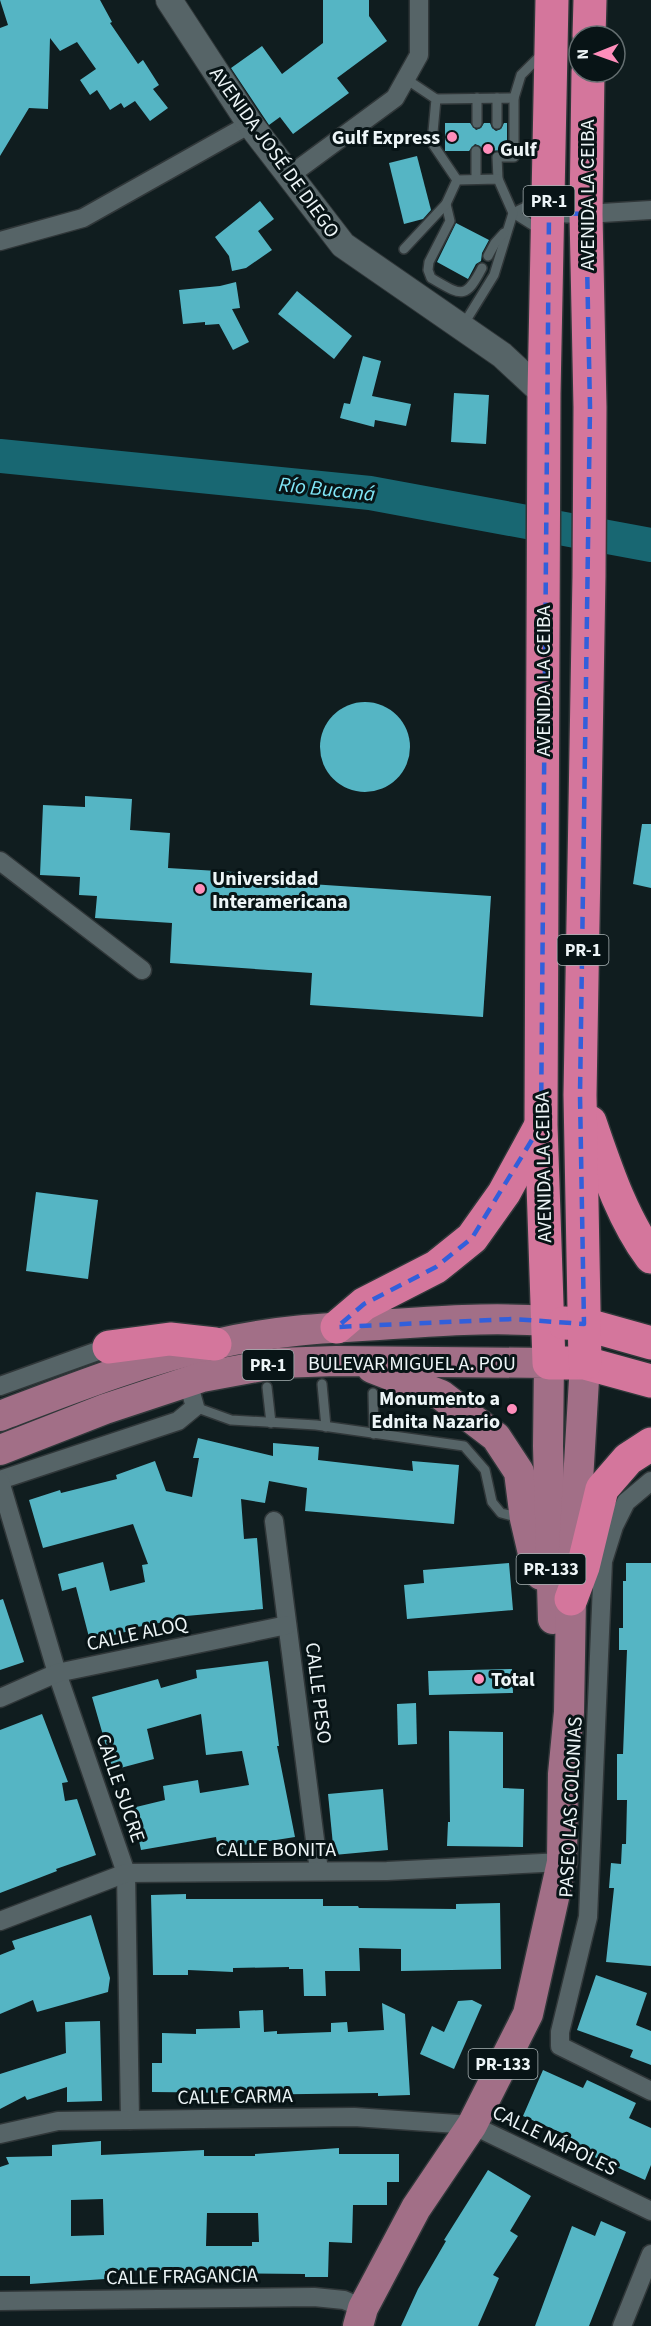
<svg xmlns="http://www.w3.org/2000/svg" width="651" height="2326" font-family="'Source Sans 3',sans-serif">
<rect width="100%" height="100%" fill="#101d1f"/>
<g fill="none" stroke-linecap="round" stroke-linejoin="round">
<polyline stroke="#186772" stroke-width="34" points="0,456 370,493 651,545"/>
</g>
<g fill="#55b5c4" fill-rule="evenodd">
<polygon points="0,0 100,0 112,22 110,23 138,64 143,60 159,85 153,89 168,108 150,121 135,101 124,108 121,103 110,110 97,90 90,95 80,80 96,69 77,42 60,51 50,38 48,109 29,108 0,156 0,28 8,25"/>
<polygon points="323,0 369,0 369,16 387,41 337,78 349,93 293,134 280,117 269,125 231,68 262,46 282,74 323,43"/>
<polygon points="445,123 470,123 476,130 481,128 484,123 490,123 492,128 496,131 501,129 504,123 507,123 507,150 483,151 480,146 475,144 469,151 445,151"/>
<polygon points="417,156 431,210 423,219 404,224 389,163"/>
<polygon points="260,201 274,219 258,231 272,250 246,268 232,271 229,256 215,237"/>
<polygon points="456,223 489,240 482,253 481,261 476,264 468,279 437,262"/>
<polygon points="236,282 240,308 232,309 249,342 233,350 219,324 205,325 205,322 183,324 179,290 220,286"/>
<polygon points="297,291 352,336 334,359 278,314"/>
<polygon points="363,356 381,361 372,396 411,404 406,426 375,420 374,427 340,418 344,403 350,404"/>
<polygon points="454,393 489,395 486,444 451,442"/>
<circle cx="365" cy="747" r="45"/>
<polygon points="85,796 132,799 130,830 170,833 168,868 234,872 237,879 491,896 483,1017 310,1005 312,973 170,963 172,923 95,918 97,896 79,895 80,877 40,875 43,805 85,807"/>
<polygon points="642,824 651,824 651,888 633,884"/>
<polygon points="36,1192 98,1200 88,1279 26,1271"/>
<polygon points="198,1438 273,1456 273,1443 319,1447 318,1460 413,1471 412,1461 459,1465 454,1524 305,1511 307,1488 269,1481 265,1503 241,1499 244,1539 257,1538 263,1609 186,1616 186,1618 132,1628 133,1630 90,1641 76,1587 62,1591 58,1574 103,1562 110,1591 145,1582 142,1565 148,1564 133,1524 43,1548 29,1500 60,1490 61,1493 117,1479 116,1475 155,1461 166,1491 192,1497 199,1458 193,1458"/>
<polygon points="509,1563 513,1610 407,1619 404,1585 424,1583 423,1570"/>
<polygon points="626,1563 651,1563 651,1966 606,1962 614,1888 609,1888 611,1863 621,1864 622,1844 626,1844 627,1800 617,1800 617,1754 623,1754 627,1650 619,1650 619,1628 623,1628 623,1581 626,1581"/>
<polygon points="3,1599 24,1662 0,1670 0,1600"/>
<polygon points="268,1661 279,1746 277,1746 295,1837 218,1849 216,1837 141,1850 132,1808 165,1800 163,1786 198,1780 200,1793 249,1785 242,1751 206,1755 201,1714 147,1729 154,1759 113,1770 92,1697 158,1679 161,1688 197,1678 196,1670"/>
<polygon points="512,1669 513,1693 429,1695 428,1671"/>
<polygon points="416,1703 417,1744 398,1745 397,1704"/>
<polygon points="42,1714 68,1782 62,1783 65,1801 77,1799 96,1855 56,1869 57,1871 0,1893 0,1730"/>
<polygon points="449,1731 503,1732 503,1788 524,1789 523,1847 447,1846 448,1822 450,1822"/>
<polygon points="383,1789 388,1850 334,1855 328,1794"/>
<polygon points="186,1894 186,1899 323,1899 323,1906 358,1906 359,1908 456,1909 456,1904 500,1903 501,1969 401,1971 401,1949 359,1948 360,1971 325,1971 326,1996 304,1996 303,1969 289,1969 289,1967 233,1968 233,1972 188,1970 188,1975 153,1975 151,1895"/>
<polygon points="91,1915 110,1978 108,1992 37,2012 33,2000 0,2014 0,1955 15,1949 12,1941"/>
<polygon points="596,1975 647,1993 636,2025 651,2031 651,2065 630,2057 633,2050 577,2030"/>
<polygon points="472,2000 482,2005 454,2069 420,2054 432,2026 444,2032 458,2001"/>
<polygon points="382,2003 405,2014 410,2095 378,2096 378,2093 245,2095 245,2093 152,2092 152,2063 162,2063 162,2033 196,2034 196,2029 240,2028 239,2011 263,2010 264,2032 277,2031 277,2034 331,2032 331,2023 347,2022 348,2032 384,2030"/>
<polygon points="100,2021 102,2101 67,2102 67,2087 27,2100 25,2096 0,2109 0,2074 66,2053 65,2022"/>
<polygon points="543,2070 583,2088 587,2080 636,2103 629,2118 651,2128 651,2165 645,2180 559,2141 562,2133 523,2116"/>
<path d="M101 2141V2155L204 2150V2156H255V2154L339 2148V2154H399V2182H387V2205H353L352 2243 329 2242 328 2277H305V2274L206 2273V2275H166V2270L105 2271V2279L30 2284V2276H0V2167L9 2164 6 2157 52 2156V2145ZM103 2199 104 2235 71 2236V2200ZM207 2213H258L259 2242H252V2246H206Z"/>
<polygon points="488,2170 531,2196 510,2231 518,2236 493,2275 499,2278 478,2326 401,2326 418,2289 446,2241 444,2240"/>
<polygon points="601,2221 626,2232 589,2326 535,2326 572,2226 595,2236"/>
</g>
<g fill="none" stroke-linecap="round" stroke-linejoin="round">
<defs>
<g id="lane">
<polyline points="406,79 436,99 432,143 457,180"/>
<polyline points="514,98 521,75 541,55"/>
<polyline points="436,99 514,98 514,157 497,157 498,179"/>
<polyline points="477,123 477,98"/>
<polyline points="497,124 497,98"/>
<polyline points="476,179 476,151"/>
<path d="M446 204 450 221 429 262 428 270 431 278C461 295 465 301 482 268"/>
<polyline points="540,230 513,213 542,199"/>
<polyline points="404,249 446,204 457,180 498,179 513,213 494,275 462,327"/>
<polyline points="488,256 495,243 504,233"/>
<polyline points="322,1384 326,1427"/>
<polyline points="267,1387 271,1423"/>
<polyline points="373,1393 374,1434"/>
<polyline points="195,1407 231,1420 316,1425 464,1446 485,1470 492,1502 501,1513 521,1518"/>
</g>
<g id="street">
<polyline points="289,176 395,98 419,55 419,0"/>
<polyline points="549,213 586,214 651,210"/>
<polyline points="0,241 83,218 250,124"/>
<polyline points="0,861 142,970"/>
<polyline points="0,1386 109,1347"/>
<polyline points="0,1480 178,1421 195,1407 188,1382"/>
<polyline points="0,1481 57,1673 126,1873 130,2120"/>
<polyline points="651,1481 626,1502 614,1526 603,1561 588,1917 560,2032 560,2046 651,2091"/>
<polyline points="274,1521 319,1871"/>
<polyline points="0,1698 57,1673 287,1625"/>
<polyline points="0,1921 126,1873 387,1871 562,1862"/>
<polyline points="0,2134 58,2121 354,2117 472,2125 651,2211"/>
<polyline points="0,2301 314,2297 344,2300 363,2308"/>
<polyline points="622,2326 651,2254"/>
</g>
<polyline id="secondary" points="169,0 250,124 343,245 502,355 544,394"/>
<g id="primary">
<polyline points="372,1368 441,1395 496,1437 519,1472 525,1519 535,1562 541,1575"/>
<path d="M0 1416C71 1389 142 1361 216 1344 270 1331 324 1328 379 1325 435 1321 491 1317 547 1321"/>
<polyline points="0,1450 105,1409 202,1377 278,1363 336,1361 549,1363 548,1446 553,1619"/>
<polyline points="358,2326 363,2308 416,2208 472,2125 528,2014 562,1862 563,1774 569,1712 571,1599 585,1363"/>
</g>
<g id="highway">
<polyline points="552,0 544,394 541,1125 549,1363 585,1363 651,1381"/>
<polyline points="589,36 590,0"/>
<path d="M590 1122C606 1168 622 1218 651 1257"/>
<polyline points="564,1323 584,1324 651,1343"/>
<polyline points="337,1327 364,1304 436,1267 472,1238 504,1193 540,1127"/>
<polyline points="109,1347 170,1339 215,1344"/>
<polyline points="585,1363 580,1095 589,576 590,407 586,214 588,72"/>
<polyline points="571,1599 583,1567 602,1489 628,1459 651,1444"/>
</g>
</defs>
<use href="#lane" stroke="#303739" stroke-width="12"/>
<use href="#street" stroke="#303739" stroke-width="21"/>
<use href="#secondary" stroke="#303739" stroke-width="28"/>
<use href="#primary" stroke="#303739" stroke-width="33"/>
<use href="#highway" stroke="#303739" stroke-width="36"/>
<use href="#lane" stroke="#566467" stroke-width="9"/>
<use href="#street" stroke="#566467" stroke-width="18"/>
<use href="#secondary" stroke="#566467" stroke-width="26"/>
<use href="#primary" stroke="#a26f87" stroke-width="30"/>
<use href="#highway" stroke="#d4769c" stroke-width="33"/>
</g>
<path fill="none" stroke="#325fdb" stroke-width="4.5" stroke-dasharray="12 8" stroke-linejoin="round" d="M549 213 586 214 590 407 580 1095 584 1324 513 1319 337 1327 364 1304 436 1267 472 1238 541 1125Z"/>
<g fill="#fe8ebb" stroke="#081416" stroke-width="2">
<circle cx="452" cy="137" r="6"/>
<circle cx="488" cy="149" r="6"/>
<circle cx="200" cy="889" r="6"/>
<circle cx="512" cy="1409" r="6"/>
<circle cx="479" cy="1679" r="6"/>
</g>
<g text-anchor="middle" stroke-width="6" stroke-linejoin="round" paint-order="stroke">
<g fill="#081416" stroke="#a8b2b4" stroke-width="1.5">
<rect x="523.5" y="186" width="51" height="30" rx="4.5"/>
<rect x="557.5" y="935" width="51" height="30" rx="4.5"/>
<rect x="242.5" y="1350" width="51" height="30" rx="4.5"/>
<rect x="516.5" y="1554" width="69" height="30" rx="4.5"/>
<rect x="468.5" y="2049" width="69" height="30" rx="4.5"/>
</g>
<g font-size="18" font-weight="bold" fill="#edf5f7">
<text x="549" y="207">PR-1</text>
<text x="583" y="956">PR-1</text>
<text x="268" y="1371">PR-1</text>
<text x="551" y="1575">PR-133</text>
<text x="503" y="2070">PR-133</text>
</g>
<g font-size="20" font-weight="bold" fill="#edf5f7" stroke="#081416" text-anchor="start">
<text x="440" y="144" text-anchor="end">Gulf Express</text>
<text x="500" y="156">Gulf</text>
<text x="212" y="885">Universidad<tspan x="212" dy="23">Interamericana</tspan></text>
<text x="500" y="1405" text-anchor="end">Monumento a<tspan x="500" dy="23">Ednita Nazario</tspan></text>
<text x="491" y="1686">Total</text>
</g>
<g font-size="20" fill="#edf5f7" stroke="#081416">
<text transform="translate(275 152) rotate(54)" y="7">AVENIDA JOSÉ DE DIEGO</text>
<text transform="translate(587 195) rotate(-90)" y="7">AVENIDA LA CEIBA</text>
<text transform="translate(543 681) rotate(-90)" y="7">AVENIDA LA CEIBA</text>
<text transform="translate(543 1167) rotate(-91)" y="7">AVENIDA LA CEIBA</text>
<text x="412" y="1370">BULEVAR MIGUEL A. POU</text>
<text transform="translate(137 1633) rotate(-12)" y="7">CALLE ALOQ</text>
<text transform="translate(319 1693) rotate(83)" y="7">CALLE PESO</text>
<text transform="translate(121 1788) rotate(71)" y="7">CALLE SUCRE</text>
<text transform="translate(570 1807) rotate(-87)" y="7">PASEO LAS COLONIAS</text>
<text x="276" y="1856">CALLE BONITA</text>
<text transform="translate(235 2096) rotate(-1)" y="7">CALLE CARMA</text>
<text transform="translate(555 2140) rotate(26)" y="7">CALLE NÁPOLES</text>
<text transform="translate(182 2276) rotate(-1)" y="7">CALLE FRAGANCIA</text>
</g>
<g font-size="21" font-style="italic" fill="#80e6f7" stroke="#081416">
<text transform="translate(327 489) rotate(6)" y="7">Río Bucaná</text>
</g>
</g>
<g transform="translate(597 54) rotate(269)"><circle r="28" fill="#081416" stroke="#646e70" stroke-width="1.5"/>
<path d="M0-4.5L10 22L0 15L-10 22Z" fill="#fe8ebb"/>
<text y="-9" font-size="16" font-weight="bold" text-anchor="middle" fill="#edf5f7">N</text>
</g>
</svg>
